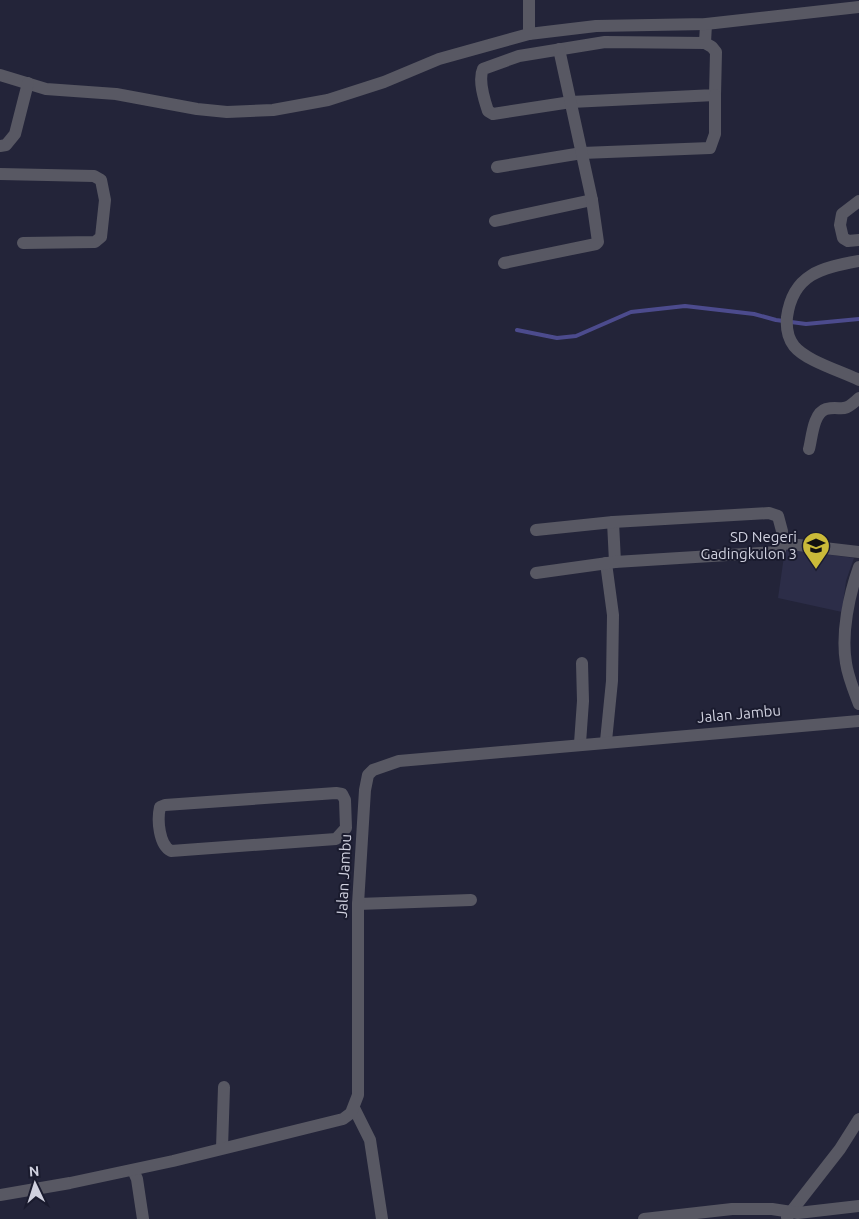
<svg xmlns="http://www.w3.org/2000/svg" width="859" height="1219" font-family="Ubuntu,sans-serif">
<rect width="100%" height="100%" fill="#232439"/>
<polygon fill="#2c2d48" points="785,549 854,558 846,581 842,612 778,598"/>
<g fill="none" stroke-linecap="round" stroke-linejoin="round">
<polyline stroke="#4c4b8d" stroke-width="4" points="517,330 557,338 576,336 631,312 685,306 754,314 776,320 806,324 859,319"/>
<g stroke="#585863" stroke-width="12">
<polyline points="529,0 529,34"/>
<path d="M705 43 712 47 716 52 715 95 571 102 493 114 488 111C484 99 478 80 483 69L519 56 605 42 705 43 706 24"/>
<polyline points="0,75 46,89 116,94 197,109 227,112 273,110 328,100 384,82 439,59 529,34 596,26 706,24 859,7"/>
<polyline points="0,146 6,145 15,134 28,83"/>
<polyline points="497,167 582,153 710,148 715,134 715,95"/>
<polyline points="0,174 94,176 101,180 105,200 101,237 95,242 23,243"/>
<polyline points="859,201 842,214 840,225 843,238 848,241 859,240"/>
<polyline points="495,221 592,200"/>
<path d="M859 261C821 268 793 274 787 317 786 328 787 337 794 346 806 361 841 371 859 380"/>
<polyline points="504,263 596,244 598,242 592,200 559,49"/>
<path d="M809 449C812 438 813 413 826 409 843 405 841 415 859 398"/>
<polyline points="613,522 615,562"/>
<polyline points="781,543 859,552"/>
<polyline points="606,563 613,615 612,681 606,741"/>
<path d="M859 567C849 595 841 633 846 663 848 677 854 691 859 704"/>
<polyline points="536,573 615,562 778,552 780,551 782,531 778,516 769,513 613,522 536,530"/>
<polyline points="580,743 583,701 582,663"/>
<path d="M336 793 342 794 345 800 346 828 336 839 171 851C159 845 157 820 160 807L165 805Z"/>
<polyline points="358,904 471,900"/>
<polyline points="354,1108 370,1140 382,1219"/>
<polyline points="222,1148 224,1087"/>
<polyline points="133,1170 137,1179 143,1219"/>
<polyline points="0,1195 70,1183 173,1161 343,1119 351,1113 358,1095 358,904 365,790 368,775 373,770 399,761 859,721"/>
<polyline points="787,1217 840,1149 859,1119"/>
<polyline points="644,1219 732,1209 772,1209 798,1213 859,1206"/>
</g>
</g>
<defs>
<symbol id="school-pin" viewBox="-11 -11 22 30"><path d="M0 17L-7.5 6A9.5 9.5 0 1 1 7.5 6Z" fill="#caba39" stroke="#1a1b2e"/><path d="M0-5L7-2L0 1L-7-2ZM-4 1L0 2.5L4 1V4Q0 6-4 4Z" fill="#111"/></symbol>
</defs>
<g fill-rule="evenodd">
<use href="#school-pin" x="800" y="530" width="32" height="43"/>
</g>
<g text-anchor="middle" stroke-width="4" stroke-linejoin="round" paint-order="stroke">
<g font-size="15" fill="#d0d1df" stroke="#1a1b2e" text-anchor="end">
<text x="797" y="542">SD Negeri<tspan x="797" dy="17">Gadingkulon 3</tspan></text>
</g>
<g font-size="15" fill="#d0d1df" stroke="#1a1b2e">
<text transform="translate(739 714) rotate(-5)" y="5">Jalan Jambu</text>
<text transform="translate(344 876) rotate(-87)" y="5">Jalan Jambu</text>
</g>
</g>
<g transform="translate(35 1184) rotate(356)" stroke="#1a1b2e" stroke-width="4" paint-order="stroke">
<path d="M0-4L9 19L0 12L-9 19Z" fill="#d0d1df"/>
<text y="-8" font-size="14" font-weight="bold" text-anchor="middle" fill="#d0d1df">N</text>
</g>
</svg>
